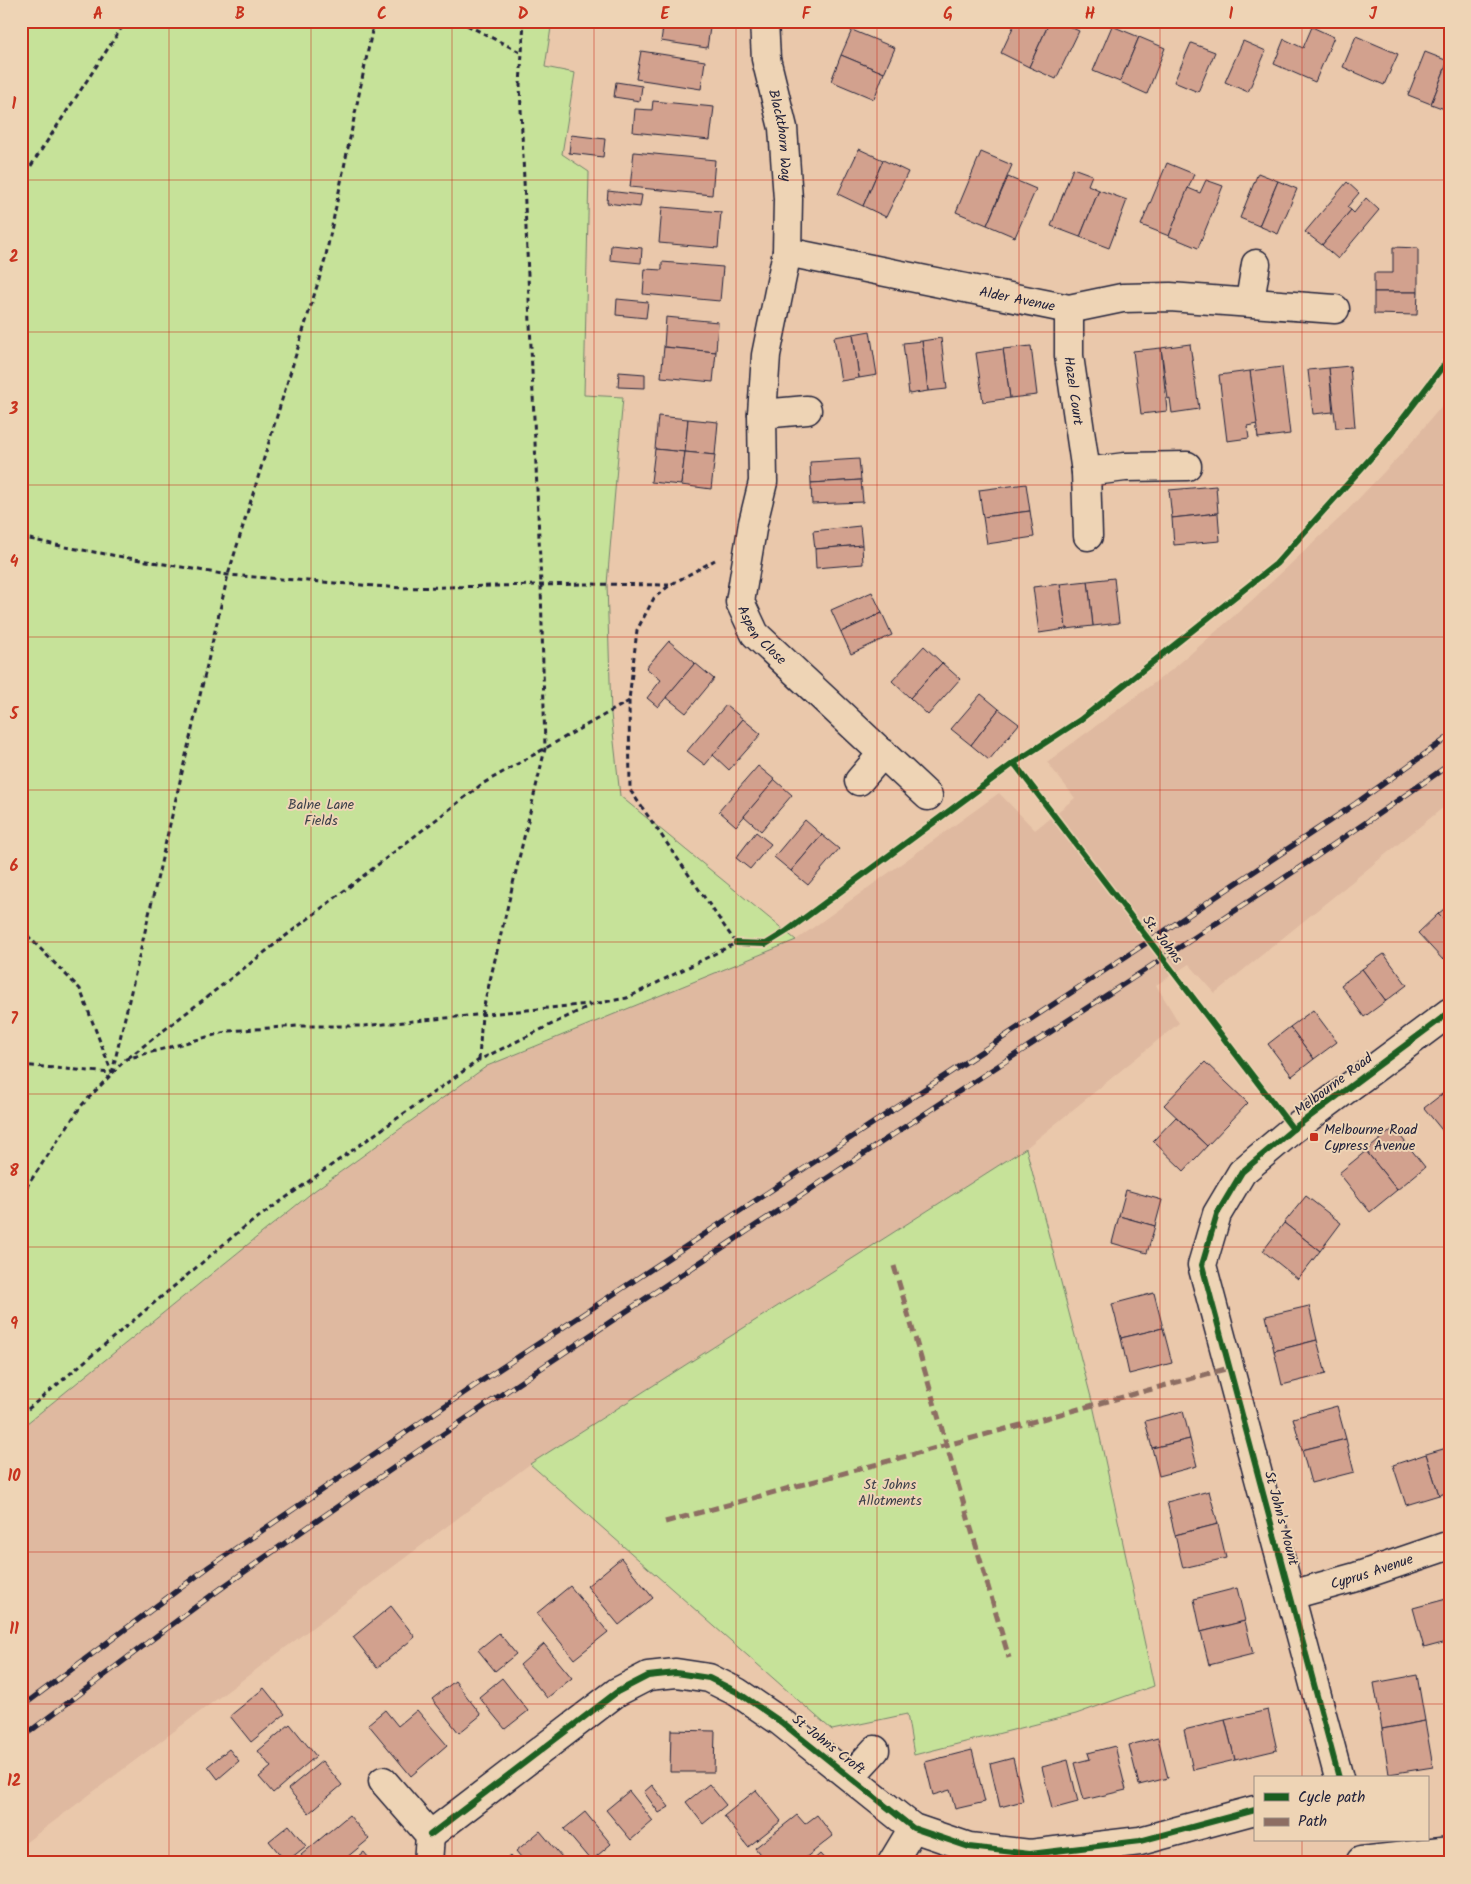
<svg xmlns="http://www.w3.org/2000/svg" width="1471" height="1884" font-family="Kalam,sans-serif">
<rect width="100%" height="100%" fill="#eac8ab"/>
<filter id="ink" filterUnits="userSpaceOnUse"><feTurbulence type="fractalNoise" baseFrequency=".02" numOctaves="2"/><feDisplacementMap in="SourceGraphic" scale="10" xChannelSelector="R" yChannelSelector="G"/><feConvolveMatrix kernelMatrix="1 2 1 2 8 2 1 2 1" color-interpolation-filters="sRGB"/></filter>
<g filter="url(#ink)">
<polygon fill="#dfb9a0" points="1450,396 1450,802 1215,993 1189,964 1156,985 1179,1023 1026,1148 530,1464 21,1846 21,1428 314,1191 487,1066 796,940 999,793 1035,830 1075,798 1047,762 1173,669 1250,602 1342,516 1405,450"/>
<g fill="#c6e299" stroke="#74826a">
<polygon points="21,21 552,21 545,67 575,73 562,154 589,172 584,395 623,397 607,584 611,714 620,796 796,940 487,1066 314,1191 21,1428"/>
<polygon points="1026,1148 1093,1405 1154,1686 1076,1714 914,1755 907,1714 832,1730 530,1464"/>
</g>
<g fill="#d2a18e" stroke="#22223b">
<polygon points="664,21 711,21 707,48 661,41"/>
<polygon points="858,21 876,21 874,28"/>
<polygon points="1016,21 1050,21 1029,67 1001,53"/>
<polygon points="1050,21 1057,21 1079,31 1056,79 1029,67"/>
<polygon points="1112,26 1139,37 1120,82 1093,71"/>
<polygon points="1312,27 1334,37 1315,82 1274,64 1284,39 1303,48"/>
<polygon points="852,30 895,48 884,73 841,55"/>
<polygon points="1356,36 1398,54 1384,85 1343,67"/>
<polygon points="1139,37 1165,48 1147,94 1120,82"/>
<polygon points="1243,41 1266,51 1248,92 1225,82"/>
<polygon points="1191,43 1215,52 1198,92 1174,82"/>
<polygon points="641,51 705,61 701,89 636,79"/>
<polygon points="1425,52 1448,61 1431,104 1408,95"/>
<polygon points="841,55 884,73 874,99 831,81"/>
<polygon points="1448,61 1450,62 1450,111 1431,104"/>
<polygon points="616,82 642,86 640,101 614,97"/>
<polygon points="653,101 714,107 710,140 633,132 635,109 652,110"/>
<polygon points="571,135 605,139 603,157 569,153"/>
<polygon points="859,149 883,160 863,206 838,194"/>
<polygon points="634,152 715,160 712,195 630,187"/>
<polygon points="981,152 1012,165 987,225 956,212"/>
<polygon points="883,160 908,172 886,217 863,206"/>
<polygon points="1167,163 1194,174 1169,236 1141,225"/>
<polygon points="1073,168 1092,175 1088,185 1099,190 1080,237 1051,226"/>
<polygon points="1258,173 1278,181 1259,226 1240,218"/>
<polygon points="1008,177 1036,189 1015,237 987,225"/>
<polygon points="1206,180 1223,186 1198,248 1169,236 1188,188 1200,193"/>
<polygon points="1278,181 1297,189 1278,234 1259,226"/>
<polygon points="1347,182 1359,193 1347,207 1351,210 1322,245 1305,232"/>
<polygon points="1099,190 1127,200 1109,248 1080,237"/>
<polygon points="608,191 642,195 640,207 607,203"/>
<polygon points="1366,198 1379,210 1338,259 1322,245 1351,210 1354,213"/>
<polygon points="662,207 721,212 718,248 659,243"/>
<polygon points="611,245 642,248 641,263 610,260"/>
<polygon points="1393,247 1418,248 1418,292 1374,292 1374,273 1393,273"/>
<polygon points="662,262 723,267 720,301 643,294 645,269 662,270"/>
<polygon points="1374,292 1418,292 1417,315 1374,314"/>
<polygon points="617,299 648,302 646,318 616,315"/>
<polygon points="666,317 718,322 716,352 664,347"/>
<polygon points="870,331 877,375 859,378 853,334"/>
<polygon points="853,334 859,378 841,381 834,337"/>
<polygon points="941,338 947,389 928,391 922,341"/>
<polygon points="922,341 928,391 909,394 903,343"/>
<polygon points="1190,344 1199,409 1172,413 1170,398 1168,399 1161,348"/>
<polygon points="1031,346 1037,395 1010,398 1003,349"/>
<polygon points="664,347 716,352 713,382 661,377"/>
<polygon points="1161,348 1167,411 1141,414 1133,351"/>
<polygon points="1003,349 1010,398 983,402 976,353"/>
<polygon points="1350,366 1355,427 1336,428 1329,368"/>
<polygon points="1282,367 1290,434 1258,438 1250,371"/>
<polygon points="1329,368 1333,412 1313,414 1308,370"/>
<polygon points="1250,371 1257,424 1247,426 1249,438 1227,441 1219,375"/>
<polygon points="619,372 645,374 645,388 618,387"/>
<polygon points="658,416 688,419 685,452 655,449"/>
<polygon points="688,419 718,422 715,455 685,452"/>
<polygon points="655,449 685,452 681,485 651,482"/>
<polygon points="685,452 715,455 711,489 681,485"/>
<polygon points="859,459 861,480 811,483 810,462"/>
<polygon points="861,480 863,502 812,504 811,483"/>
<polygon points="1026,484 1030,511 983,517 979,490"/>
<polygon points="1216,486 1218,513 1172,518 1169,490"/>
<polygon points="1030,511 1034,537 987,544 983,517"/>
<polygon points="1218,513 1220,541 1174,545 1172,518"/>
<polygon points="860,526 862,545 815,549 813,531"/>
<polygon points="862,545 863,564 816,568 815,549"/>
<polygon points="1114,578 1119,623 1093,626 1088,581"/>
<polygon points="1088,581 1093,626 1066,629 1060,584"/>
<polygon points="1060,584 1066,629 1039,633 1033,587"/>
<polygon points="872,592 882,613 841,632 831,610"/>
<polygon points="882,613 892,635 851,654 841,632"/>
<polygon points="669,641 695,663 658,707 647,698 661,680 646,668"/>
<polygon points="924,646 942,663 910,698 892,681"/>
<polygon points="695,663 714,679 686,713 666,697"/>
<polygon points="942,663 960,679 928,715 910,698"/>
<polygon points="981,694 999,709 971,745 951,729"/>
<polygon points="726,705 743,719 705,765 687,751"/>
<polygon points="999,709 1019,724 989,760 971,745"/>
<polygon points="743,719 761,734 729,770 713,755"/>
<polygon points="758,766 775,780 736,826 719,811"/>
<polygon points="775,780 792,795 761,831 744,816"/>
<polygon points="805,820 822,835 791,871 774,857"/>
<polygon points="756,832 771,844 750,869 736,858"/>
<polygon points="822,835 839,849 808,885 791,871"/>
<polygon points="1450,904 1450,926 1438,914"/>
<polygon points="1438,914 1450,926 1450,953 1443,960 1418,933"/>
<polygon points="1384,954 1407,985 1386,1001 1362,969"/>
<polygon points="1362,969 1386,1001 1364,1017 1341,985"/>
<polygon points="1313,1010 1337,1042 1314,1059 1290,1027"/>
<polygon points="1290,1027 1314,1059 1292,1076 1268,1044"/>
<polygon points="1205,1062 1248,1103 1207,1146 1164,1105"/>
<polygon points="1450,1088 1450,1140 1424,1108"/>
<polygon points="1176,1117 1207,1146 1184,1171 1153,1141"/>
<polygon points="1394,1128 1425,1167 1397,1190 1366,1151"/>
<polygon points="1366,1151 1397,1190 1370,1212 1339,1173"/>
<polygon points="1126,1190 1162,1200 1155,1226 1119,1216"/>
<polygon points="1306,1196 1341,1223 1320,1251 1284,1223"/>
<polygon points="1119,1216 1155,1226 1147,1253 1112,1243"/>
<polygon points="1284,1223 1320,1251 1298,1279 1263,1251"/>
<polygon points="1154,1293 1163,1328 1121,1338 1112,1304"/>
<polygon points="1309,1306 1317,1340 1274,1351 1266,1316"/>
<polygon points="1163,1328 1172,1363 1129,1374 1121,1338"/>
<polygon points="1317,1340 1326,1374 1282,1385 1274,1351"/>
<polygon points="1337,1406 1346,1439 1302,1450 1293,1418"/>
<polygon points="1183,1411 1190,1439 1152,1448 1145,1421"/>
<polygon points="1190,1439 1197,1466 1159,1476 1152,1448"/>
<polygon points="1346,1439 1354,1472 1311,1483 1302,1450"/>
<polygon points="1450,1447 1450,1492 1439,1495 1426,1454"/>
<polygon points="1426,1454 1439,1495 1406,1505 1393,1465"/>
<polygon points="1209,1491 1218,1524 1175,1535 1167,1502"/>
<polygon points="1218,1524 1226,1558 1183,1568 1175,1535"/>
<polygon points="621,1558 653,1598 619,1625 587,1586"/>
<polygon points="570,1586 608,1632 574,1659 537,1613"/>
<polygon points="1237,1588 1245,1621 1201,1632 1194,1599"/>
<polygon points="1450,1598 1450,1641 1424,1648 1413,1608"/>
<polygon points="391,1606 415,1637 377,1668 353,1637"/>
<polygon points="1245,1621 1253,1654 1209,1665 1201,1632"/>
<polygon points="499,1633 516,1654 495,1671 478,1650"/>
<polygon points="544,1644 572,1678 547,1698 520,1665"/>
<polygon points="1417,1675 1425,1721 1382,1729 1374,1683"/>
<polygon points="502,1678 528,1711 505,1729 479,1697"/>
<polygon points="455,1681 481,1715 459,1733 432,1699"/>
<polygon points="264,1688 285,1714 251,1742 230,1716"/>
<polygon points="385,1710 398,1726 417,1710 447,1745 411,1776 368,1724"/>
<polygon points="1268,1710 1277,1750 1235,1760 1225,1720"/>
<polygon points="1225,1720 1235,1760 1193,1770 1184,1730"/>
<polygon points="1425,1721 1433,1767 1389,1774 1382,1729"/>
<polygon points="290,1724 316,1756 273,1793 259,1777 271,1767 258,1751"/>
<polygon points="671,1730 715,1731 714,1772 670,1772"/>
<polygon points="1158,1738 1168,1778 1139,1785 1129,1745"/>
<polygon points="1115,1746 1126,1790 1084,1800 1074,1763 1090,1759 1088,1753"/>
<polygon points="229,1749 239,1761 218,1779 208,1766"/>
<polygon points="972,1750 985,1802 955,1809 950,1790 933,1795 925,1762"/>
<polygon points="1013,1758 1023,1801 1000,1807 990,1764"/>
<polygon points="1068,1760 1078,1802 1052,1809 1042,1767"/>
<polygon points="322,1761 342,1785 309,1813 288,1789"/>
<polygon points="709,1784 726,1805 703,1824 686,1802"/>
<polygon points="652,1785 669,1807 659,1813 644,1792"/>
<polygon points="756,1790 781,1821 748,1847 724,1816"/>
<polygon points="629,1791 653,1821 631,1840 606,1810"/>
<polygon points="585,1812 611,1844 591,1861 564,1829"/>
<polygon points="349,1815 369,1839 340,1863 307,1863 301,1855"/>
<polygon points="797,1815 805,1824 817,1815 833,1836 799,1863 767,1863 755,1848"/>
<polygon points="289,1825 306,1846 286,1862 269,1841"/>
<polygon points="540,1831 567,1863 526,1863 516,1851"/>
<polygon points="364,1852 373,1863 351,1863"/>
<polygon points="820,1854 828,1863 810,1863"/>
<polygon points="510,1856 515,1863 502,1863"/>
<polygon points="1304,1856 1305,1863 1275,1863"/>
</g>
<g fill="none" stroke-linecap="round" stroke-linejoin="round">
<defs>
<g id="street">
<path id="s1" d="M764 21 766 59 783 128 788 199 787 252 766 355 762 414 763 482 753 523 740 602 755 634 928 796"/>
<path id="s2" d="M787 252 1069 309 1122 298 1170 297 1335 309"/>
<polyline points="1250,301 1256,264"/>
<path id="s3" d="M1069 309V356L1086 472 1088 536"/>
<polyline points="762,414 807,410"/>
<polyline points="1086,472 1125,467 1187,466"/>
<polyline points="859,781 883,753"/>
<path id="s4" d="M1291 1595 1356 1577 1450 1545"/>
<polyline points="851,1776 875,1750"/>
<polyline points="1339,1778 1202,1265 1217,1214 1242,1172 1293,1129 1450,1012"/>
<polyline points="383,1781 430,1835 428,1863"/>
<polyline points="430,1835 617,1692 648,1676 676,1673 709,1678 737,1692 781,1722 913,1828 969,1847 1030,1854 1140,1841 1255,1810"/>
<polyline points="1361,1861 1450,1851"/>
<polyline points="892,1863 913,1828"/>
</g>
</defs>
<use href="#street" stroke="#22223b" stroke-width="31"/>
<g stroke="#22223b" stroke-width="3" stroke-dasharray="5 4" stroke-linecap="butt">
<polyline points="459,21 522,53"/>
<polyline points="21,181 126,21"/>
<polyline points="21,537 65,547 228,575 402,588 585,584 669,585"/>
<polyline points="21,929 80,989 112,1073"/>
<polyline points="128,1058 482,784 629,701"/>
<polyline points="479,1060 482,1014 545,749 541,585 520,85 524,21"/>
<polyline points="21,1065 111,1073"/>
<polyline points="112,1073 228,575 325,260 374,21"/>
<polyline points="21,1195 81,1106 126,1059 229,1031 297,1026 363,1026 590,1004"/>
<polyline points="21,1415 242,1229 479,1060 593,1004 627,998 736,943 630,790 629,700 637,630 654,598 670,585 715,560"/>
</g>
<use href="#street" stroke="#eed4b5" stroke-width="28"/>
<defs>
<g id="rail">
<polyline points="21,1707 210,1566 474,1386 1163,932 1355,804 1450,736"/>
<path d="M21 1738C88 1688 155 1636 223 1587 423 1444 630 1309 835 1173 1040 1037 1249 906 1450 764"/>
</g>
</defs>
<use href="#rail" stroke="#22223b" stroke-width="5.5"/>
<use href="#rail" stroke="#eed4b5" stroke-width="4" stroke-dasharray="11" stroke-linecap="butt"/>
<g stroke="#8d6e63" stroke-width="5" stroke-dasharray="10 5" stroke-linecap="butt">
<polyline points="894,1266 1009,1658"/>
<polyline points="665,1522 1229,1368"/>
</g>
<defs>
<g id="cycleway">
<polyline points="1014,763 1293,1129"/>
<polyline points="736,943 766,944 787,931 1014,763 1080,720 1276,564 1385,442 1450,357"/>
<polyline points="1339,1778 1202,1265 1217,1214 1242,1172 1293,1129 1450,1012"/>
<polyline points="430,1835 617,1692 648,1676 676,1673 709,1678 737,1692 781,1722 913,1828 969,1847 1030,1854 1140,1841 1255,1810"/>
</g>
</defs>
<use href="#cycleway" stroke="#eed4b5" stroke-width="9"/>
<use href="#cycleway" stroke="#1b5e20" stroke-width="6"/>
</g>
</g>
<path fill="none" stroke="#c8321e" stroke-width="1" stroke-opacity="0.55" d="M169 21V1863M311 21V1863M452 21V1863M594 21V1863M736 21V1863M877 21V1863M1019 21V1863M1160 21V1863M1302 21V1778M21 180H1450M21 332H1450M21 485H1450M21 637H1450M21 790H1450M21 942H1450M21 1094H1450M21 1247H1450M21 1399H1450M21 1552H1450M21 1704H1450M1302 1840V1863"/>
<rect fill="#c8321e" stroke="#eed4b5" stroke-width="2" x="1309" y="1132" width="10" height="10" rx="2.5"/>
<g text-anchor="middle" stroke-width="4" stroke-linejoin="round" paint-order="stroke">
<g font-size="14" fill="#22223b" stroke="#eed4b5">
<text dy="5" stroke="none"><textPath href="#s1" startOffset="116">Blackthorn Way</textPath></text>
<text dy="5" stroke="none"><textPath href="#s2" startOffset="235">Alder Avenue</textPath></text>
<text dy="5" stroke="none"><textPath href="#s3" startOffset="82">Hazel Court</textPath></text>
<text dy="5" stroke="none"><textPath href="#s1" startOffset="628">Aspen Close</textPath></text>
<text transform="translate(1163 939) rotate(53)" y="5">St. Johns</text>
<text transform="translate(1333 1084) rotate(-37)" y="5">Melbourne Road</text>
<text transform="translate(1282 1518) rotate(75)" y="5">St John's Mount</text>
<text dy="5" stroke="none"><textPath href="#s4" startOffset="84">Cyprus Avenue</textPath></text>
<text transform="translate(829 1744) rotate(38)" y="5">St Johns Croft</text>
</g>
<g font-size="14" fill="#3b3f49" stroke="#eed4b5">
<text x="321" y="809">Balne Lane<tspan x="321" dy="16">Fields</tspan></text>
<text x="890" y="1489">St Johns<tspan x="890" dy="16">Allotments</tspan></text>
</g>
<g font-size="14" fill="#22223b" stroke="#eed4b5" text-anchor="start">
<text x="1324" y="1134">Melbourne Road<tspan x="1324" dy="16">Cypress Avenue</tspan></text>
</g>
</g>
<rect width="1471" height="1884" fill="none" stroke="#eed4b5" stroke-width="55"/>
<rect x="1254" y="1776" width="175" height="65" fill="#eed4b5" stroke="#9c8d84"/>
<rect x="1264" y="1793" width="25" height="8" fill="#1b5e20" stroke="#9c8d84"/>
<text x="1298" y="1802" font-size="15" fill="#22223b">Cycle path</text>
<rect x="1264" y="1818" width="25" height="8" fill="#8d6e63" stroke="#9c8d84"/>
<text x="1298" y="1826" font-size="15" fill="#22223b">Path</text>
<rect x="28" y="28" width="1416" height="1828" fill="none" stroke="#c8321e" stroke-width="2"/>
<g font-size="16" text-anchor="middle" font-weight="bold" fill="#c8321e">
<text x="98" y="19">A</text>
<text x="240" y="19">B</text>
<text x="382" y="19">C</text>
<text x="523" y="19">D</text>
<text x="665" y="19">E</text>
<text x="806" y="19">F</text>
<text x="948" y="19">G</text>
<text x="1090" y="19">H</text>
<text x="1231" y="19">I</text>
<text x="1373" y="19">J</text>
<text x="14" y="109">1</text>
<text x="14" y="262">2</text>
<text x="14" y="414">3</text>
<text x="14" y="567">4</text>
<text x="14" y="719">5</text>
<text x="14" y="871">6</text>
<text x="14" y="1024">7</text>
<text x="14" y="1176">8</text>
<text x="14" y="1329">9</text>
<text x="14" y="1481">10</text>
<text x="14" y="1634">11</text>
<text x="14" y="1786">12</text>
</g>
</svg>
